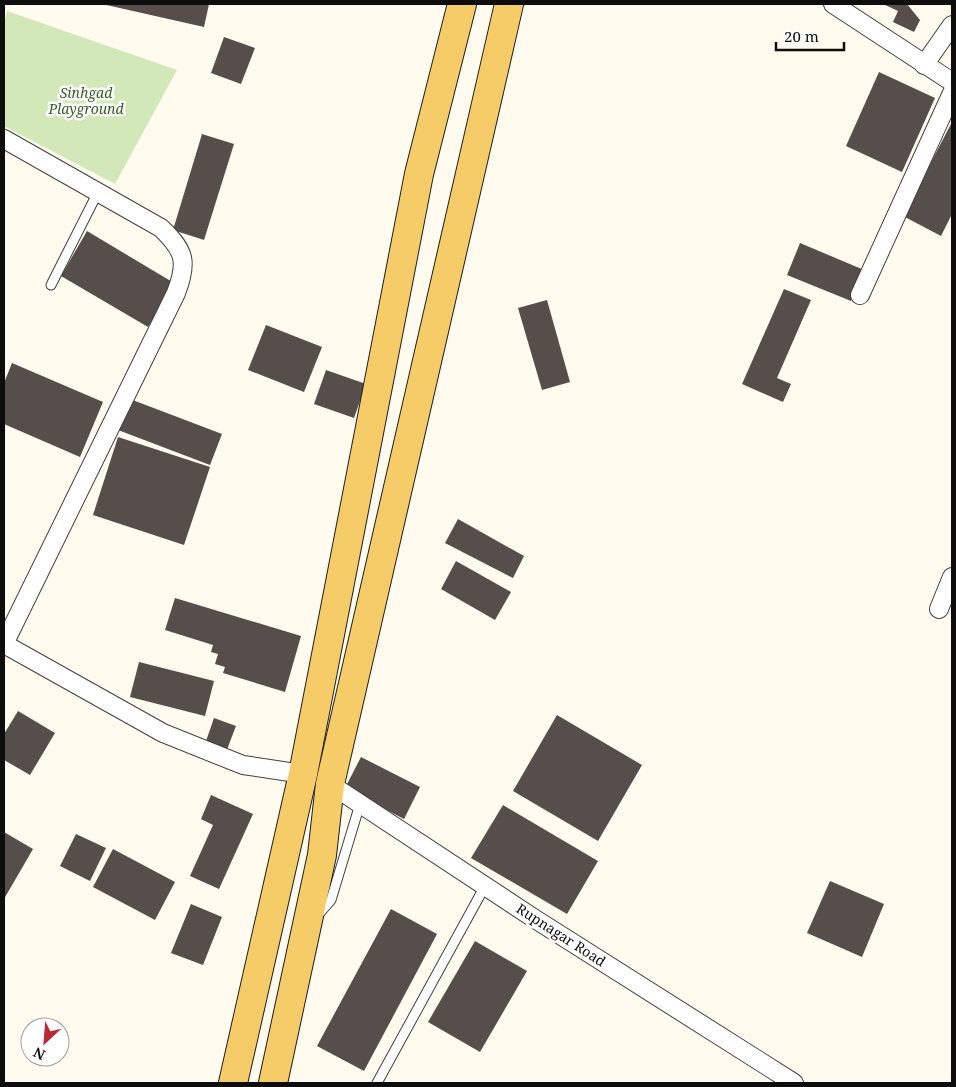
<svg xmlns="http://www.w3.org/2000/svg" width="956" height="1087" font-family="'Noto Serif',serif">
<rect width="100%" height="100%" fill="#fffbee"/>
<polygon fill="#d3e8b9" points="7,11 177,70 115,184 4,126 4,24"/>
<g fill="#564e4a">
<polygon points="102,4 209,4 204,27"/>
<polygon points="883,4 907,4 920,20 914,32 893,22 898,11"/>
<polygon points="224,37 255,48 241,84 211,73"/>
<polygon points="879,72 935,98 902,172 846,146"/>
<polygon points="952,122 952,214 941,236 903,216"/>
<polygon points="202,134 234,144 204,240 173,230"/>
<polygon points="87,231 174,283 148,327 61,276"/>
<polygon points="800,243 864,270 851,301 787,275"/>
<polygon points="784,289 811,300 777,378 791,384 783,402 742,384"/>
<polygon points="547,300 570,382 542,390 518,308"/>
<polygon points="266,325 322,347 304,392 248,370"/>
<polygon points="12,363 103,402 80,457 4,424 4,383"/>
<polygon points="326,370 366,384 354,418 314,404"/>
<polygon points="130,399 222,434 210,465 118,430"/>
<polygon points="118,437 210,467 184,545 93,515"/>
<polygon points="458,519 524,556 513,578 445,543"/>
<polygon points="456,561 511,592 495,620 441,589"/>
<polygon points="175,598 301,636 285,692 223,673 225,667 215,664 218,654 211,652 213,645 165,630"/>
<polygon points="139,662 214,681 205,716 130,697"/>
<polygon points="18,711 55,733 30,775 4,760 4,734"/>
<polygon points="557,715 642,765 598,841 513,791"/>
<polygon points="214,718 236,726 226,752 205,744"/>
<polygon points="361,757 420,787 404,819 345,788"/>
<polygon points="211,795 253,814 219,889 190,876 213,825 201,819"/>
<polygon points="503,805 598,861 567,914 471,858"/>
<polygon points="4,832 33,849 4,899"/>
<polygon points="76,834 106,848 90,881 60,866"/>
<polygon points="113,849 175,882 155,920 93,887"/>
<polygon points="830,881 884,904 862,957 807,933"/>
<polygon points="191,904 222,917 203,965 171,953"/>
<polygon points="391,909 437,934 364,1071 317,1046"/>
<polygon points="475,941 527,971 480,1052 428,1022"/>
</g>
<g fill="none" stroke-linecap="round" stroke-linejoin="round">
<defs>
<g id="service">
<polyline points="51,285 98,192"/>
<polyline points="318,915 331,900 360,804"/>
<polyline points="377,1083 485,886"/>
</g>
<g id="minor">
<polyline points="833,4 952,82"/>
<polyline points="924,65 952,25"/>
<path d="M4 139 161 228C185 251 188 262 176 293L4 644"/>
<polyline points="860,295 952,93"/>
<polyline points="939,609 952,577"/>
<polyline points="4,644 163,733 243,765 303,774"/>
<polyline points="330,784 535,919 794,1083"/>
</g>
<g id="primary">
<polyline points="233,1083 303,774 419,174 462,4"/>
<polyline points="273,1083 322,855 330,784 509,4"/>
</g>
</defs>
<use href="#service" stroke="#404040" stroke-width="11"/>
<use href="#minor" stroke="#404040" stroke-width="20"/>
<use href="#primary" stroke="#1e1e1e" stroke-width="30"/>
<use href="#service" stroke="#fff" stroke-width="9"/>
<use href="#minor" stroke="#fff" stroke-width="18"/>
<use href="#primary" stroke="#f5cc68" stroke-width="28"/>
</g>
<g text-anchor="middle" stroke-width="5" stroke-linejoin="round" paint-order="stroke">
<g font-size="14" font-style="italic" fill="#31631f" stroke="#fff">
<text x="86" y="98">Sinhgad<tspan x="86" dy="16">Playground</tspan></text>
</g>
<g font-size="14" fill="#0d0d0d" stroke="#fff">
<text transform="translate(561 935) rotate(33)" y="5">Rupnagar Road</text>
</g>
</g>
<rect width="956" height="1087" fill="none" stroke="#0d0d0d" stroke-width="10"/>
<g transform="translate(45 1042) rotate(206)"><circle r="24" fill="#ffffff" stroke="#9e9e9e"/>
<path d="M0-4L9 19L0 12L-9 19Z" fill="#ba2936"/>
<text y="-8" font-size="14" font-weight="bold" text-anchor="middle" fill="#0d0d0d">N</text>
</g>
<path d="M776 42v8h68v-8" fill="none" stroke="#0d0d0d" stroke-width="2.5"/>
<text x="784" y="42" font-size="15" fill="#0d0d0d" stroke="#ffffff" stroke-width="4" paint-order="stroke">20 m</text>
</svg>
